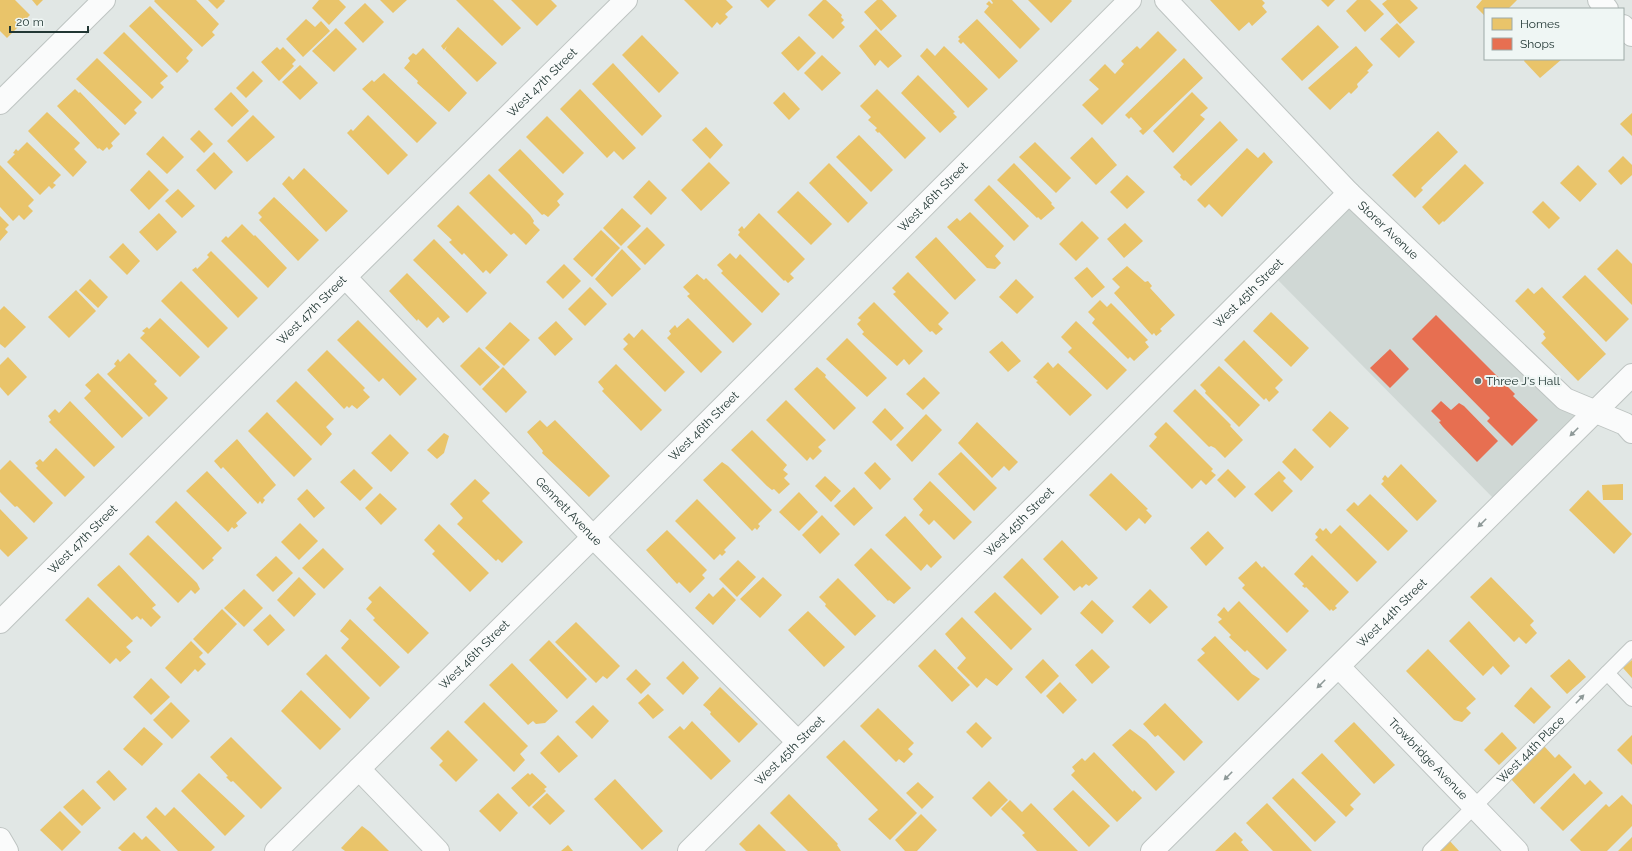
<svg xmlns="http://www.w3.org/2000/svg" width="1632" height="851" font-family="Raleway,sans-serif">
<rect width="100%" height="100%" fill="#e1e7e5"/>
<polygon fill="#d0d8d5" points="1349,193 1594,411 1500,505 1270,272"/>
<g fill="#e9c46a">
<polygon points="0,0 15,0 30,15 7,38 0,31"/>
<polygon points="32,0 43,0 37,6"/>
<polygon points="155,0 196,0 219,24 212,32 215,35 202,47 163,10 154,1"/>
<polygon points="208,0 224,0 225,1 217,9"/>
<polygon points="319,0 339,0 346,7 329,25 312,8"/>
<polygon points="380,0 407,0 393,13"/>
<polygon points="456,0 493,0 521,28 502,46"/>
<polygon points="511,0 551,0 557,6 537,26"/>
<polygon points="684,0 726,0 733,7 725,14 728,17 720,25 717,22 712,28"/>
<polygon points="760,0 776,0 768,8"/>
<polygon points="823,0 826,0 842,15 841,17 844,20 841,23 845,27 833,39 808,15"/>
<polygon points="877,0 882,0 897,16 881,31 864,12"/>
<polygon points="991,0 1012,0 1040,29 1020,49 984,12 989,6 986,4 989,1 992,4 993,3"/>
<polygon points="1028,0 1071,0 1072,1 1051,23"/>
<polygon points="1210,0 1262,0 1265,3 1262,6 1267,12 1252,26 1249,22 1239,31"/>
<polygon points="1321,0 1335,0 1328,7"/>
<polygon points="1357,0 1370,0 1384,14 1365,32 1346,11"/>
<polygon points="1387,0 1410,0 1418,8 1400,24 1382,4"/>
<polygon points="1482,0 1517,0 1508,9 1485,9 1485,16 1476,7"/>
<polygon points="365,3 384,22 363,43 344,23"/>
<polygon points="150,6 193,50 186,58 189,61 177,73 129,26"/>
<polygon points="306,19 315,27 321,21 330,31 303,57 286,39"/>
<polygon points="977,19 1018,61 999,79 963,42 961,44 958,41 960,39 958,37"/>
<polygon points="1397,23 1415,42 1399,58 1380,39"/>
<polygon points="1318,25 1339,47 1302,81 1281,59"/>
<polygon points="458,27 497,63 477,82 445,50 447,46 444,50 441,46"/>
<polygon points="336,28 357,49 334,72 312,51"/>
<polygon points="876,29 902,56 888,68 880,60 875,66 859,46"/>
<polygon points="1158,31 1177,50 1102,125 1082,105 1099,89 1089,80 1105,64 1115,74 1124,64 1121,61 1137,46 1140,49"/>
<polygon points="124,32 168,76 160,83 164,87 152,99 103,53"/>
<polygon points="642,35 679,73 659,93 622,55"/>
<polygon points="799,36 816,53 798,71 781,53"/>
<polygon points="944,46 988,89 968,108 920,56 927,48 935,56"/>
<polygon points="1356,46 1373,65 1367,71 1369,72 1357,84 1358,87 1351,94 1349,92 1330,110 1308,88"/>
<polygon points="277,47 280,50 283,47 296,60 292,64 294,66 279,81 261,62"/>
<polygon points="423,48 467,93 449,112 417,83 418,81 404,68 410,61 408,58 413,53 416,55"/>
<polygon points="822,55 841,73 822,91 804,73"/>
<polygon points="97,58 142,102 134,110 137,113 125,125 76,79"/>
<polygon points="1184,58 1203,78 1143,135 1139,131 1142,129 1131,117 1129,119 1125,115"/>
<polygon points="1525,59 1562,59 1540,78 1524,61"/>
<polygon points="613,63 662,116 642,136 592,84"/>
<polygon points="300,65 318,83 300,100 282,82"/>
<polygon points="253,71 263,81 246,98 236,88"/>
<polygon points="384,73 437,123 417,143 362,89 372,80 374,82"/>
<polygon points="918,75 955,112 953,113 957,117 940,133 901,93"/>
<polygon points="75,89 79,93 80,92 120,134 111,143 113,146 109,150 107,147 103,151 99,148 98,149 57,106"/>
<polygon points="580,89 636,148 623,160 614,151 607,158 560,109"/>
<polygon points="877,89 926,138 905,159 879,132 878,133 875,130 877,128 868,120 871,117 860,106"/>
<polygon points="231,92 249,111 232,127 214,109"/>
<polygon points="784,92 800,109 789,120 773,103"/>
<polygon points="1192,92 1208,108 1200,115 1205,119 1173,153 1153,131"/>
<polygon points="47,112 80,143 74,149 87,162 73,177 28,131"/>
<polygon points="1632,113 1632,136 1620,124"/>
<polygon points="253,115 275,137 247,162 227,141"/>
<polygon points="368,115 408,155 388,175 347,133 351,129 353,131"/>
<polygon points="547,116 584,153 563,174 526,137"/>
<polygon points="1220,121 1238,140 1191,186 1185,180 1184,181 1180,177 1181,175 1173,167"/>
<polygon points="706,127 723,145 710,159 692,140"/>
<polygon points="199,130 213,144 204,153 190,139"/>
<polygon points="1438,131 1458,152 1421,188 1423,190 1415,198 1392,175"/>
<polygon points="859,135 893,170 871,192 836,157"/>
<polygon points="163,136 184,157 167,174 146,154"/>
<polygon points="1092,137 1117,165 1096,185 1070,158"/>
<polygon points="27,142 61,175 53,183 56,185 52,189 49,186 40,195 7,162 15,154 13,153 16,149 18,151"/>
<polygon points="1035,142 1071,178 1056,193 1019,157"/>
<polygon points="1247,148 1258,158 1264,152 1273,162 1222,217 1209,204 1205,208 1197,200"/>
<polygon points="520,149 564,194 557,201 560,205 548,217 544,214 542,215 498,170"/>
<polygon points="214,152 233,172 215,190 196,170"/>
<polygon points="1623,156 1632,165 1632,175 1621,185 1608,171"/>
<polygon points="709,162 730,183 701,211 681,190"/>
<polygon points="829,163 868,203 848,223 809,183"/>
<polygon points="1014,163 1052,203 1051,204 1055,208 1041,220 1038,217 1037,218 997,180"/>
<polygon points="1465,164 1484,183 1444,222 1443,221 1439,225 1422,207"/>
<polygon points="0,165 34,200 28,206 33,211 24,220 19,215 13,221 0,207"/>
<polygon points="1578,165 1597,184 1580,202 1560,183"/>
<polygon points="304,168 348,211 326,232 282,184 289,176 293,180"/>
<polygon points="149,170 169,190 149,210 130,190"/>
<polygon points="489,174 530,215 534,221 533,223 540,230 526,245 514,233 511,235 469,193"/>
<polygon points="1127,175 1145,192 1127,209 1110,192"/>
<polygon points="649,180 667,198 651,215 633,197"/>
<polygon points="989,185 1029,226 1014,241 974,200"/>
<polygon points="178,189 195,206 182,218 165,201"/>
<polygon points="798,191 832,224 811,245 777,212"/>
<polygon points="274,197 319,240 298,261 259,220 262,217 258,213"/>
<polygon points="1543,201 1560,218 1549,229 1532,212"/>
<polygon points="458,205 508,255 490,274 486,270 483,273 464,253 462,255 449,242 452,240 437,226"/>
<polygon points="622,208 641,226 621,246 603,228"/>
<polygon points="970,212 1004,246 995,256 1001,263 995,269 987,268 947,227 957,218 960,221"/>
<polygon points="159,213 177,232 157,251 139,232"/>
<polygon points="759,213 805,259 790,274 794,278 788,283 785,280 784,281 738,235 740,232 738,230 742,226 744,229"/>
<polygon points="0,216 9,225 5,229 8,232 0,241"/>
<polygon points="1082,221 1099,238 1076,261 1059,244"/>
<polygon points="1125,223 1143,241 1124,258 1107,239"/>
<polygon points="242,224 254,236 255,235 287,268 268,288 221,241 226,236 228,238"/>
<polygon points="647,227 665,245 645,265 627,247"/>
<polygon points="601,230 620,248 592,277 573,259"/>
<polygon points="936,237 976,280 955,300 915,257"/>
<polygon points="434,239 487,293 467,313 413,260"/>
<polygon points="123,243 140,261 127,275 109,257"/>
<polygon points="622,249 641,269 612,297 595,279"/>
<polygon points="1617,249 1632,264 1632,305 1597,269"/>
<polygon points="211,251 258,298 238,318 192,270 196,267 197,269 209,257 207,255"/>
<polygon points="730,253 736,259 740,254 780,294 762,313 721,273 723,271 717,265"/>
<polygon points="564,264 581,281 563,299 546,282"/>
<polygon points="1127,266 1145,282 1148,281 1152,286 1150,288 1175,315 1160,329 1162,331 1156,336 1154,333 1152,335 1114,293 1120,287 1112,279"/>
<polygon points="1087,267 1105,287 1092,298 1074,278"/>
<polygon points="908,272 949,313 938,324 943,329 936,335 932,331 930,332 893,294 896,292 892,288"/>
<polygon points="407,273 450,317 443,323 438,317 427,328 418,319 417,321 389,291"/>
<polygon points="697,274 704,280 706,278 752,324 733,343 687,296 690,294 683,287"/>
<polygon points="1585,275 1629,319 1606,342 1562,297"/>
<polygon points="90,279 108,297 98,308 79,290"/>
<polygon points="1016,279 1034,297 1017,314 999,297"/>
<polygon points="181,281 228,328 208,348 161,301"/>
<polygon points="590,287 607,304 585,326 568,309"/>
<polygon points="1542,287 1606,354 1578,381 1541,343 1546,338 1543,334 1545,332 1515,301 1528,288 1534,294"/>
<polygon points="76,290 96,311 69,338 48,317"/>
<polygon points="1100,300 1107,307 1111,303 1148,340 1145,342 1149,347 1134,361 1130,357 1128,359 1092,323 1095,319 1088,312"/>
<polygon points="874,302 923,351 909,365 904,359 897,366 862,334 864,332 857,324 861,320 858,318"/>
<polygon points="4,306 26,327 5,348 0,344 0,310"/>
<polygon points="1271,312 1309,348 1291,367 1253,331"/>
<polygon points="160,318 200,357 180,377 140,338 145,333 142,331 147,327 149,329"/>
<polygon points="688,318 722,352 701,373 667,338 671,334 669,331 675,325 677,328"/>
<polygon points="358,320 417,379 400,396 383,378 379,382 337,340"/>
<polygon points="556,321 573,339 555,356 538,338"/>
<polygon points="1076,321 1127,370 1107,390 1068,352 1072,348 1061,337"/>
<polygon points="510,322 530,340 504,366 485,348"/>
<polygon points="642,329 685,372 665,392 623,349 628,344 623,339 629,333 634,338"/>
<polygon points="847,338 887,378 867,397 826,359"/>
<polygon points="1244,340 1283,380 1275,388 1279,392 1269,402 1266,398 1264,400 1224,360"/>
<polygon points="1002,341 1021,361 1008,372 989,352"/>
<polygon points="479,347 500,367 480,386 460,366"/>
<polygon points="327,350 365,388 363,390 370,397 357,409 352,405 349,408 347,406 344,409 307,370"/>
<polygon points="129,353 157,381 154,384 168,398 149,417 107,374 116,366 114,364 118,359 120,362"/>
<polygon points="8,357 27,377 8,396 0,387 0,365"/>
<polygon points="1048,362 1053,368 1058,363 1092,395 1070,416 1036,382 1038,381 1033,377"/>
<polygon points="616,364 662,410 641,431 602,391 604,389 598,382"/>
<polygon points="1219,366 1260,405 1239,427 1205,393 1206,391 1200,385"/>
<polygon points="503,367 527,392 506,413 482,389"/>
<polygon points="817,367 826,375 825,377 856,408 834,430 794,389"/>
<polygon points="98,373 143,418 122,438 84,398 91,391 85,385"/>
<polygon points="924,377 940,393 923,410 906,394"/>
<polygon points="296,381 334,419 326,427 332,434 321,446 276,401"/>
<polygon points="1195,389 1231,425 1230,426 1243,440 1225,458 1215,448 1211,446 1209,447 1173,411"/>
<polygon points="786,400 826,440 818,447 822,451 813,460 810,457 807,461 766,420"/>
<polygon points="70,401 115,447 94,467 49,422 51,420 48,416 55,409 59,413"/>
<polygon points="885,408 904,428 891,441 872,422"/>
<polygon points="1330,411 1349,428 1330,448 1312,430"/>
<polygon points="267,412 312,459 294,477 248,431"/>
<polygon points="926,414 942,430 912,462 896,445"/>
<polygon points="540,420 547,427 555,420 610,476 589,497 542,453 543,451 527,432"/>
<polygon points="977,422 1018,462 1009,471 1004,466 992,478 958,443"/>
<polygon points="1166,422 1213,469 1211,471 1216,475 1206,485 1201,480 1192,489 1149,446 1157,437 1154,434"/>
<polygon points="752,430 787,465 783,470 788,474 784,478 790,484 779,494 774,489 772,490 767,486 731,450"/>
<polygon points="444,433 449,436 444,453 437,459 427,450"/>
<polygon points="390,434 409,453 391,472 371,453"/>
<polygon points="237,439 276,485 263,498 265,500 262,504 260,501 258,504 223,467 221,469 214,461"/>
<polygon points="56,448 85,477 65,497 36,468 38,466 35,463 40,459 43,462"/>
<polygon points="1295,448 1314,467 1301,481 1282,462"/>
<polygon points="961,452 997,488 974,511 938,474"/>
<polygon points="10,460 53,503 34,523 17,506 15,507 0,492 0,470"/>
<polygon points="722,462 728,466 772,510 758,524 760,526 757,530 755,528 752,531 703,480"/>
<polygon points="875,462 891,479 880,490 864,473"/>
<polygon points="1401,464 1437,501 1417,521 1381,484 1384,481 1382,479 1385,475 1388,478"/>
<polygon points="354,469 373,488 360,501 340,482"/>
<polygon points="1228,469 1246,487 1235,498 1217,480"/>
<polygon points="207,471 247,513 236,523 238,526 234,529 232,527 228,532 186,491"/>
<polygon points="1279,471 1286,478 1283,481 1293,491 1272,512 1254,494"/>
<polygon points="1111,473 1148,509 1146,510 1152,516 1145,524 1139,518 1126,531 1089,495"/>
<polygon points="825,476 841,491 831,502 815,486"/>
<polygon points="475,479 490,493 482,501 523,542 502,563 498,559 496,561 457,524 463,518 450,504"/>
<polygon points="930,481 972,522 954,540 934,520 929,525 919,515 923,510 913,499"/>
<polygon points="1623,484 1623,500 1603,500 1602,485"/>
<polygon points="854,487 873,508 854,526 834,506"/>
<polygon points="307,489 325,508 314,518 297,499"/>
<polygon points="1588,490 1632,534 1614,554 1569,510"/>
<polygon points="799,492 818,512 799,531 779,512"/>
<polygon points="380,493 397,509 381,525 365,508"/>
<polygon points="1370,494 1408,531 1388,551 1346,510 1354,502 1358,506"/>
<polygon points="697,499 736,538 724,550 726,552 722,556 720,554 714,560 675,521"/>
<polygon points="176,501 222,548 212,558 214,560 203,570 155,522"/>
<polygon points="0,509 28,538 8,557 0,549"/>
<polygon points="822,515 840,534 820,554 802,535"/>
<polygon points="905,516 942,557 931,568 927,564 921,571 885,535"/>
<polygon points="300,523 318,541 299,560 281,542"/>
<polygon points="439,524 489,573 470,592 432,554 435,551 424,540"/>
<polygon points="1340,525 1377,562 1357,582 1315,540 1318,537 1315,534 1320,528 1323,531 1326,528 1331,534"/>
<polygon points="667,530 707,570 702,575 705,578 690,593 679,582 677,584 646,550"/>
<polygon points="1208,531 1224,548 1206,566 1190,548"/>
<polygon points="148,535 197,583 200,589 195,594 191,590 178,603 129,554"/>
<polygon points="1062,540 1098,578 1089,586 1086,584 1082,588 1080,586 1074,591 1043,559"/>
<polygon points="323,548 344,569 324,589 302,568"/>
<polygon points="871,548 911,588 894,604 889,600 888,601 854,565"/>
<polygon points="1312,555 1349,592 1335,606 1337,608 1333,611 1331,609 1330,611 1306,587 1305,588 1302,586 1304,584 1294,574"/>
<polygon points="276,556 293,573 273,592 256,575"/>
<polygon points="1022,558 1059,597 1041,615 1003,577"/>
<polygon points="738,560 756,577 737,597 719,579"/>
<polygon points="1256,561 1262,568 1264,566 1309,611 1287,633 1242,588 1245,585 1238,578"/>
<polygon points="119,565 156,605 152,608 161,617 151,627 142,618 141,620 137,616 132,620 97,585"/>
<polygon points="299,577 316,594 294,617 277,600"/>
<polygon points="763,577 782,595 760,618 740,599"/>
<polygon points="1491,577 1534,621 1530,625 1537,633 1526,644 1519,637 1514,642 1470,597"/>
<polygon points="838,578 876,616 855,636 825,606 826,604 819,597"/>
<polygon points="380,586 429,633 408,654 373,620 375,618 366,609 372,602 368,598"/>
<polygon points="723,587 736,600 713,625 695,608 709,593 713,597"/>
<polygon points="244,589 263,608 244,627 224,608"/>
<polygon points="1150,589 1168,607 1150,624 1132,607"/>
<polygon points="995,592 1032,629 1011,650 974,612"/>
<polygon points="88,597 133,641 126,647 131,652 120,662 116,658 110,664 65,620"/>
<polygon points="1092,600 1114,621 1102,634 1080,613"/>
<polygon points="1239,601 1287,650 1267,670 1247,650 1245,652 1229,637 1231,635 1218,622 1222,619 1217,615 1224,607 1228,612"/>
<polygon points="222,609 237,624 208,654 193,639"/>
<polygon points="808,611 845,647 824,667 788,630"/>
<polygon points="270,614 285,630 268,646 253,630"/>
<polygon points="962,617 1013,669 997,686 986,678 977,688 957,668 966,658 945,634"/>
<polygon points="350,619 400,667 380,687 341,648 349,639 340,631"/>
<polygon points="1469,621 1510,666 1501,675 1493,666 1483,676 1449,641"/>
<polygon points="576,622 620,666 607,679 603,676 596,683 555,642"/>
<polygon points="1215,636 1252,674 1260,679 1238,701 1197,660 1205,653 1201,649"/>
<polygon points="549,640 587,679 567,699 529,660"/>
<polygon points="191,641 203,653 199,657 206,664 198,672 195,669 181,684 165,668"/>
<polygon points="935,649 970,685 952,702 918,666"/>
<polygon points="1092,649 1110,667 1092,684 1075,665"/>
<polygon points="1428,649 1476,699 1466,708 1471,713 1462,722 1454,720 1406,671"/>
<polygon points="326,654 370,698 350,719 306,674"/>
<polygon points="1043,659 1059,676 1041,694 1025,677"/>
<polygon points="1569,659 1586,677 1567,694 1550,676"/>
<polygon points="1632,660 1632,678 1623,668"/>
<polygon points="683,661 699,678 683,695 666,678"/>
<polygon points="512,663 558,711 545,723 536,724 533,721 528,725 489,685"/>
<polygon points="636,669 651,684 641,694 626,679"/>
<polygon points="151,678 170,697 151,715 133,697"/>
<polygon points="1060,682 1077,700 1063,714 1046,696"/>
<polygon points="720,687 758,724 739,743 710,714 711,712 703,705"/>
<polygon points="1531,687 1551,707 1534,724 1514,706"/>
<polygon points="301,690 341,729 320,750 281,711"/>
<polygon points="648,694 664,710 653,719 638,703"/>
<polygon points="171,702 190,721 172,739 153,720"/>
<polygon points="484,702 528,746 520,754 525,760 514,772 464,722"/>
<polygon points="1165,703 1203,742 1184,761 1158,735 1155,737 1143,724"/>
<polygon points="593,705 609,721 592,739 575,722"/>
<polygon points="878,708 914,743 908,749 913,754 904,763 899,759 896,762 860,726"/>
<polygon points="692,721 731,761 711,780 668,737 680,726 684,730"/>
<polygon points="976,722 992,738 982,748 966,732"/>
<polygon points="1354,722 1395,765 1374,784 1334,741"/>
<polygon points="144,727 163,744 142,766 123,749"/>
<polygon points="1130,729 1146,741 1175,772 1156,791 1112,745"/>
<polygon points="448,730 478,760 456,782 439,765 443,761 430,748"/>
<polygon points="1502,732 1517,748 1499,765 1484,750"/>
<polygon points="558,735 578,756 559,773 540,753"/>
<polygon points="1632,735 1632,765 1617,750"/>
<polygon points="231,737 282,788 261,809 233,781 231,782 226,777 228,776 210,757"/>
<polygon points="844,740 917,813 890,840 868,819 878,810 826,757"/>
<polygon points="1544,746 1555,758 1559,754 1572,767 1534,804 1511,779"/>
<polygon points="1094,752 1133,792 1134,790 1142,798 1117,822 1071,775 1075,771 1072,767 1082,758 1085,761"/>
<polygon points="1322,753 1361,794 1350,805 1354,809 1346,817 1301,773"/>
<polygon points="109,770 127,789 114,801 96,782"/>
<polygon points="199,773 245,816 225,836 181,791"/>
<polygon points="528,773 530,775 532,773 547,787 544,789 546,791 529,807 511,788"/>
<polygon points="1574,773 1585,785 1590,780 1603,793 1563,831 1540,808"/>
<polygon points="1293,778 1336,822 1315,842 1272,798"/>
<polygon points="615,779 663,831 642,850 594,799"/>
<polygon points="989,781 1008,800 991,817 972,798"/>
<polygon points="918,782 934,797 922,809 906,793"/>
<polygon points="83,789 101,808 82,826 63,807"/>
<polygon points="1073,790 1110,826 1089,847 1053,809"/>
<polygon points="498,793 518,813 500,832 479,811"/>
<polygon points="547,793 565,811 550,825 532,807"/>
<polygon points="789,794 838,844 837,845 841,851 808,851 770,813"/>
<polygon points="1622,795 1632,805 1632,826 1607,851 1581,851 1570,840 1606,804 1609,807"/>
<polygon points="1010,800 1022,812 1031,803 1078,851 1037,851 1022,835 1025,833 1001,809"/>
<polygon points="1267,803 1312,851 1273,851 1246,823"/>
<polygon points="156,807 165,816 174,807 215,847 211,851 178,851 146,817"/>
<polygon points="60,811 81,832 62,851 40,830"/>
<polygon points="921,814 937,830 917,851 905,851 895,840"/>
<polygon points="759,824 786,851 746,851 739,844"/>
<polygon points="362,826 370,832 389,851 345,851 341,848"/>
<polygon points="134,832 142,840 146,836 161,851 122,851 118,848"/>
<polygon points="1235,832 1243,840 1241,842 1249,851 1215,851"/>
<polygon points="1632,837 1632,851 1618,851"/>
<polygon points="1448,839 1459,851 1434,851"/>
<polygon points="568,845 573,851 561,851"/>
</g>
<g fill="#e76f51">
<polygon points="1436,315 1515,394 1513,396 1538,420 1512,446 1487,421 1490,418 1412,339"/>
<polygon points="1390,349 1409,369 1390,388 1370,368"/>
<polygon points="1441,401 1451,410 1459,403 1464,406 1498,441 1477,462 1443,427 1439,422 1441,421 1431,411"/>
</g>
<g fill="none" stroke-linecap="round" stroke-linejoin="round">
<defs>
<g id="service">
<polyline points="1607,673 1632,699"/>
<path id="s1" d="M1430 851 1632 648"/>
</g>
<g id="minor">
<polyline points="1599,0 1607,9"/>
<polyline points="1623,26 1632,35"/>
<polyline points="0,103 104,0"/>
<path id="s2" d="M345 277 593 537 798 742"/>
<path id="s3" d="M0 622 345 277 626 0"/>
<path id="s4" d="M1339 667 1517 851"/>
<polyline points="359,769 438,851"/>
<polyline points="0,839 7,851"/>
<path id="s5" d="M276 851 593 537 1130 0"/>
<path id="s6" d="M689 851 1349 193"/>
<path id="s7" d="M1152 851 1632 375"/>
</g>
<g id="tertiary">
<path id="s8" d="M1166 0 1349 193 1565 399 1625 424 1632 432"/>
</g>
</defs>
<use href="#service" stroke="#bec4c2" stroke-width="16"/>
<use href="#minor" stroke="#bec4c2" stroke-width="24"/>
<use href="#tertiary" stroke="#bec4c2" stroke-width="24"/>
<use href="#service" stroke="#fafbfb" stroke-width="14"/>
<use href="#minor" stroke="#fafbfb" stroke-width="22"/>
<use href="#tertiary" stroke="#fafbfb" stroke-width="22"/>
</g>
<defs><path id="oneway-solid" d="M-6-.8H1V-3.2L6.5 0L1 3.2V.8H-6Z"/></defs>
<g fill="#8e9998">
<use href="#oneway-solid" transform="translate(1574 432) rotate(135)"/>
<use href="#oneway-solid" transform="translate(1482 523) rotate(135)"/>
<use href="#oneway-solid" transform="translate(1321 684) rotate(135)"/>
<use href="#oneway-solid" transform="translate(1580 699) rotate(-46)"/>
<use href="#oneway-solid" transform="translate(1228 776) rotate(135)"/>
</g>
<circle fill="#657572" stroke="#eff6f4" stroke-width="1.5" cx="1478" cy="381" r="4"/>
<g text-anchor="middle" stroke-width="4" stroke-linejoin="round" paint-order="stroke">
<g font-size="12" fill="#223734" stroke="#eff6f4">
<text dy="4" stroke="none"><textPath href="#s3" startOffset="765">West 47th Street</textPath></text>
<text dy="4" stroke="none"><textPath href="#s5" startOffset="927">West 46th Street</textPath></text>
<text dy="4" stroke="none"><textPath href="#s8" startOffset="320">Storer Avenue</textPath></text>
<text dy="4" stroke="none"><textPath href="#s6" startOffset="790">West 45th Street</textPath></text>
<text dy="4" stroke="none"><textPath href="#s3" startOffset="441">West 47th Street</textPath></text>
<text dy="4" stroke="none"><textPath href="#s5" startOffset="603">West 46th Street</textPath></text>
<text dy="4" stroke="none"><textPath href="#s2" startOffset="324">Gennett Avenue</textPath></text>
<text dy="4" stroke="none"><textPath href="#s6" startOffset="466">West 45th Street</textPath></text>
<text dy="4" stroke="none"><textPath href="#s3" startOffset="117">West 47th Street</textPath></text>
<text dy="4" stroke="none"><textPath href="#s7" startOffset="338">West 44th Street</textPath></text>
<text dy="4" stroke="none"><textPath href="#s5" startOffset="279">West 46th Street</textPath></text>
<text dy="4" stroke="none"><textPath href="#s6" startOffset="142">West 45th Street</textPath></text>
<text dy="4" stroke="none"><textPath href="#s1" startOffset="143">West 44th Place</textPath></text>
<text dy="4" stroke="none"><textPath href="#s4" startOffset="128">Trowbridge Avenue</textPath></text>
</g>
<g font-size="12" fill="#223734" stroke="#eff6f4" text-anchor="start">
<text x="1486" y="385">Three J's Hall</text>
</g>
</g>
<rect x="1484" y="8" width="140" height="52" fill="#eff6f4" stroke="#9daaa7"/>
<rect x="1492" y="18" width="20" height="12" fill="#e9c46a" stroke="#9daaa7"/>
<text x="1520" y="28" font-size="12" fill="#223734">Homes</text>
<rect x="1492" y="38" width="20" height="12" fill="#e76f51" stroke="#9daaa7"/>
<text x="1520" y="48" font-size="12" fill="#223734">Shops</text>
<path d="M10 26v6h78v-6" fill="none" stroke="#223734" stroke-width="2"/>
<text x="16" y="26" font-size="12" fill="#223734" stroke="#eff6f4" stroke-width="3" paint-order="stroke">20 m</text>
</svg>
